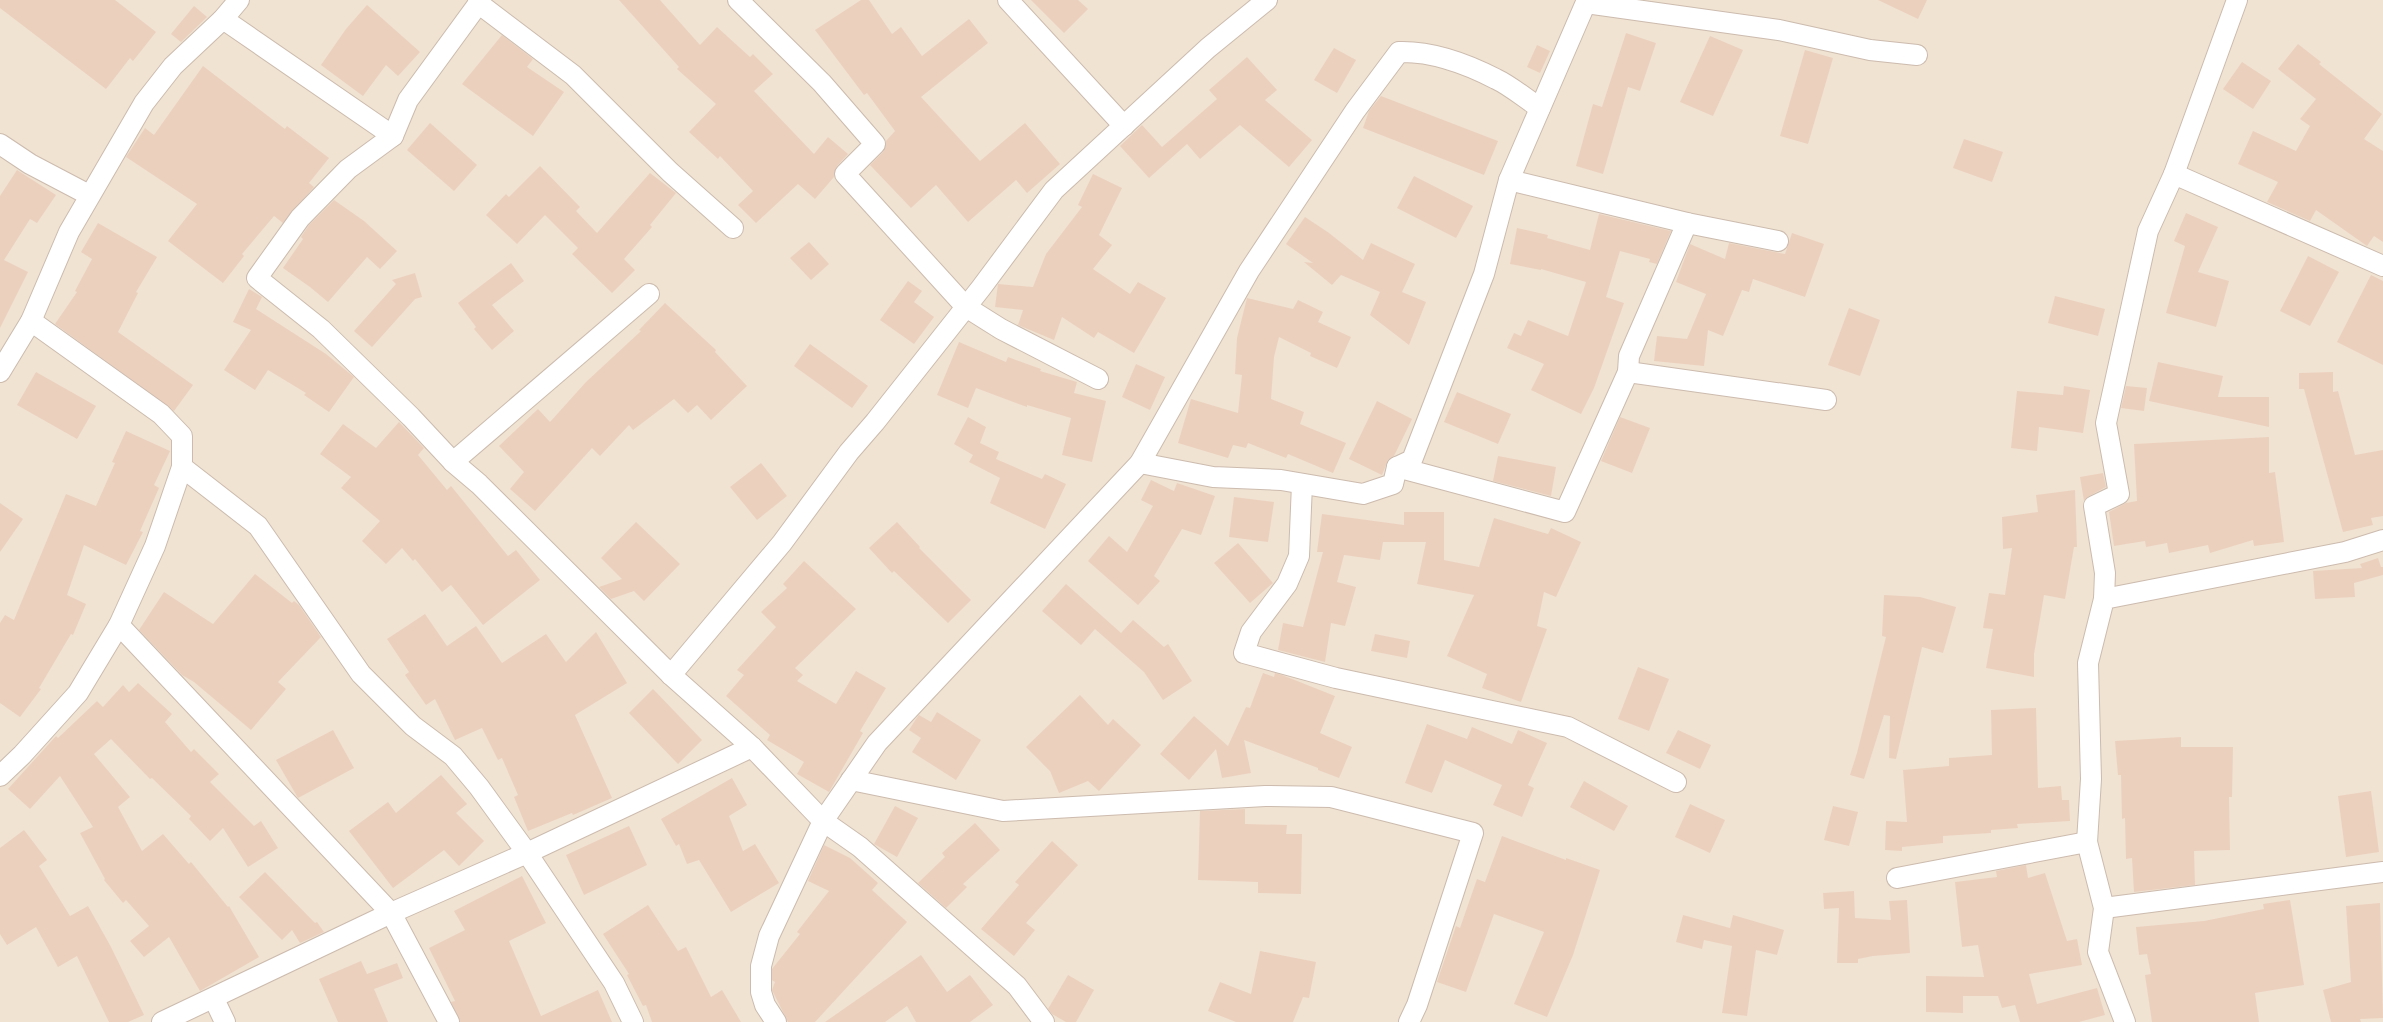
<svg xmlns="http://www.w3.org/2000/svg" width="2383" height="1022" font-family="'Sofia Sans Condensed',sans-serif">
<rect width="100%" height="100%" fill="#faf1e3"/>
<rect fill="#f0e3d2" x="0" y="0" width="2383" height="1022"/>
<g fill="#ecd0be">
<polygon points="0,0 115,0 156,32 133,61 130,58 106,89 0,8"/>
<polygon points="619,0 660,0 700,45 717,27 750,57 753,54 773,74 754,91 814,154 828,137 848,154 837,166 834,177 815,199 798,184 756,223 738,205 753,191 720,156 718,159 689,132 716,104 677,69 679,67"/>
<polygon points="861,0 869,0 892,34 901,27 922,56 969,19 988,43 921,97 980,161 1025,123 1060,164 1027,193 1016,180 968,222 936,185 911,208 870,165 883,152 886,141 895,131 867,93 864,95 815,30"/>
<polygon points="1031,0 1078,0 1088,9 1064,33"/>
<polygon points="1878,0 1927,0 1918,19"/>
<polygon points="367,5 420,52 398,76 386,65 363,96 321,65 346,29"/>
<polygon points="194,6 207,17 181,42 171,34"/>
<polygon points="1626,33 1656,43 1640,91 1628,87 1603,174 1576,166 1593,104 1602,107"/>
<polygon points="502,35 533,59 527,67 564,92 533,136 462,84"/>
<polygon points="1710,36 1743,50 1713,116 1680,102"/>
<polygon points="2298,44 2321,62 2319,64 2382,114 2364,139 2383,151 2383,242 2374,236 2367,246 2316,210 2310,221 2267,202 2278,182 2238,164 2253,131 2296,151 2310,126 2300,119 2316,99 2278,69"/>
<polygon points="1537,45 1550,51 1540,73 1527,67"/>
<polygon points="1334,48 1356,60 1337,93 1314,80"/>
<polygon points="1805,50 1833,58 1808,144 1780,136"/>
<polygon points="1247,57 1277,90 1265,100 1312,140 1289,167 1240,125 1200,159 1187,144 1149,178 1120,146 1142,125 1162,147 1217,99 1209,90"/>
<polygon points="2242,62 2271,81 2253,109 2223,89"/>
<polygon points="203,66 285,129 287,126 329,158 309,183 314,187 283,223 274,216 242,254 244,256 223,283 168,241 197,204 126,157 145,128 154,135"/>
<polygon points="1381,96 1498,141 1484,175 1363,128 1369,111"/>
<polygon points="430,123 477,165 454,191 407,150"/>
<polygon points="1964,139 2003,152 1992,182 1953,168"/>
<polygon points="540,166 580,207 576,211 597,233 650,173 676,193 650,225 652,227 624,259 635,270 612,293 572,254 578,248 545,215 517,244 486,215 506,194 509,197"/>
<polygon points="17,170 56,195 37,223 30,219 4,260 28,272 0,328 0,196"/>
<polygon points="1093,174 1122,188 1099,235 1112,245 1093,269 1130,294 1138,282 1166,298 1134,353 1098,332 1094,338 1062,317 1054,340 1018,325 1023,310 995,307 998,284 1033,287 1046,254 1082,207 1078,205"/>
<polygon points="1414,176 1473,206 1456,238 1397,208"/>
<polygon points="334,200 364,221 397,251 380,269 367,257 328,302 310,287 283,268 303,239 301,237 309,225"/>
<polygon points="2186,213 2218,227 2198,272 2229,281 2216,327 2166,313 2185,246 2174,241"/>
<polygon points="1599,214 1671,231 1657,264 1649,262 1650,259 1620,251 1606,297 1624,303 1594,388 1581,414 1531,390 1544,364 1507,348 1514,333 1521,336 1528,320 1568,336 1586,282 1541,269 1541,270 1510,264 1517,228 1548,235 1547,238 1590,250"/>
<polygon points="1305,217 1329,233 1363,260 1371,243 1415,264 1402,292 1426,302 1409,345 1370,315 1380,292 1341,275 1332,285 1304,262 1313,263 1286,244"/>
<polygon points="98,223 157,257 136,292 138,293 118,332 193,385 174,411 55,324 77,292 75,291 92,259 81,252"/>
<polygon points="1792,233 1824,244 1805,297 1753,279 1749,292 1742,290 1723,336 1708,330 1704,366 1654,361 1657,336 1687,339 1706,294 1676,282 1690,244 1725,259 1729,243 1785,254"/>
<polygon points="809,242 829,264 811,280 790,258"/>
<polygon points="2308,256 2339,272 2310,326 2280,311"/>
<polygon points="511,263 524,281 492,305 514,331 492,350 474,329 476,327 458,303"/>
<polygon points="415,273 422,297 415,299 372,347 354,331 396,284 392,280"/>
<polygon points="2371,275 2383,281 2383,365 2337,342"/>
<polygon points="908,281 922,291 914,302 934,317 914,344 880,320"/>
<polygon points="249,289 262,297 256,309 326,354 354,377 329,412 304,395 306,393 268,370 255,390 224,370 251,330 233,322"/>
<polygon points="2055,296 2105,309 2098,336 2048,323"/>
<polygon points="1247,298 1293,309 1298,300 1323,312 1318,322 1351,337 1337,368 1310,356 1311,353 1279,337 1274,357 1271,399 1304,412 1300,424 1346,443 1333,473 1288,454 1286,458 1248,443 1246,448 1233,445 1228,458 1178,443 1191,399 1238,413 1242,375 1235,374 1237,338"/>
<polygon points="665,303 716,350 715,352 747,386 711,420 697,405 688,413 674,399 633,430 629,425 600,456 592,448 535,511 510,489 524,472 499,446 538,409 550,422 586,382 641,331 639,330"/>
<polygon points="1849,308 1880,320 1860,376 1828,365"/>
<polygon points="959,342 1006,362 1008,357 1041,369 1040,371 1077,382 1074,393 1106,401 1092,462 1062,455 1071,418 1027,405 1027,407 976,388 968,408 937,395"/>
<polygon points="810,344 868,386 852,408 794,366"/>
<polygon points="2158,362 2223,376 2218,397 2269,397 2269,427 2149,401"/>
<polygon points="1136,364 1165,377 1150,410 1122,397"/>
<polygon points="36,372 96,406 77,439 17,405"/>
<polygon points="2333,372 2333,392 2338,391 2355,455 2383,450 2383,516 2371,518 2373,525 2343,532 2304,389 2299,389 2299,373"/>
<polygon points="2064,386 2090,390 2083,433 2039,427 2037,451 2011,448 2017,391 2063,395"/>
<polygon points="2126,386 2147,388 2144,411 2121,408"/>
<polygon points="1457,392 1511,414 1498,444 1444,422"/>
<polygon points="1377,401 1412,419 1394,456 1388,460 1382,475 1349,459"/>
<polygon points="968,417 986,427 980,443 999,452 996,459 1042,479 1045,474 1066,484 1045,529 990,503 1000,478 969,462 973,455 954,444"/>
<polygon points="1620,417 1650,428 1632,473 1601,461"/>
<polygon points="399,422 424,448 418,455 447,490 451,486 508,556 516,550 540,580 483,625 451,585 442,592 415,559 413,561 402,548 386,564 362,541 380,521 341,488 351,477 320,454 343,424 376,448"/>
<polygon points="126,431 170,451 154,485 159,488 140,531 143,532 126,565 84,545 67,595 86,604 73,635 71,634 39,688 41,689 20,717 0,703 0,623 5,615 14,620 66,494 96,506 115,463 112,462"/>
<polygon points="2269,437 2269,473 2275,472 2284,542 2254,546 2253,540 2210,553 2208,545 2169,553 2167,543 2146,547 2145,541 2114,546 2109,512 2126,503 2137,501 2134,444"/>
<polygon points="1498,456 1556,467 1551,496 1493,481"/>
<polygon points="761,463 787,496 757,520 730,487"/>
<polygon points="2103,473 2106,487 2089,496 2084,501 2080,477"/>
<polygon points="1151,480 1174,491 1177,483 1215,496 1201,535 1182,529 1154,576 1160,581 1138,605 1088,561 1109,536 1127,552 1153,506 1141,500"/>
<polygon points="2075,490 2077,547 2074,547 2065,599 2044,595 2034,654 2034,677 1986,668 1993,629 1983,628 1989,593 2005,595 2012,548 2003,549 2002,517 2038,512 2036,495"/>
<polygon points="1234,497 1274,502 1268,542 1229,537"/>
<polygon points="0,503 23,519 0,552"/>
<polygon points="1404,512 1444,512 1444,560 1479,567 1494,518 1548,534 1551,528 1581,542 1556,597 1544,592 1537,626 1547,629 1521,702 1482,688 1487,674 1447,656 1474,595 1417,584 1426,542 1383,542 1380,560 1344,555 1337,582 1356,587 1345,626 1331,623 1325,662 1278,650 1283,623 1303,627 1323,552 1317,552 1322,514 1404,525"/>
<polygon points="636,522 680,564 644,601 634,591 611,599 599,587 622,579 601,558"/>
<polygon points="897,522 920,547 919,548 971,600 948,623 894,571 892,573 869,548"/>
<polygon points="1238,543 1273,583 1250,603 1214,563"/>
<polygon points="2378,558 2381,567 2383,567 2383,575 2354,583 2355,597 2315,599 2313,571 2362,568 2360,564"/>
<polygon points="804,561 856,609 795,668 803,675 797,681 836,704 856,671 886,688 860,731 863,733 829,792 797,774 804,762 767,740 770,735 726,696 744,675 737,670 776,627 761,612 787,588 783,584"/>
<polygon points="255,574 292,603 294,601 299,605 321,637 278,682 286,689 251,730 194,682 182,675 139,630 164,592 213,624"/>
<polygon points="1066,584 1121,633 1133,620 1164,647 1168,644 1192,681 1163,700 1144,672 1095,629 1081,645 1042,611"/>
<polygon points="1884,595 1920,597 1956,607 1943,653 1922,647 1896,759 1889,758 1890,716 1884,715 1864,779 1850,775 1857,753 1886,637 1882,636"/>
<polygon points="425,614 447,646 476,626 502,663 546,634 566,662 596,632 627,683 575,715 612,798 573,815 572,813 528,831 514,797 518,795 502,758 498,760 482,728 455,740 435,699 426,705 405,675 409,672 387,639"/>
<polygon points="1375,634 1410,641 1407,658 1371,651"/>
<polygon points="1638,667 1669,679 1649,731 1618,719"/>
<polygon points="1263,673 1274,677 1275,673 1282,675 1335,696 1320,733 1352,747 1339,778 1318,770 1318,768 1244,740 1251,773 1222,778 1216,749 1189,780 1160,754 1194,716 1228,746 1246,707 1250,708"/>
<polygon points="138,683 172,714 165,722 191,752 194,749 219,774 210,782 254,826 261,821 278,848 248,867 223,828 210,841 189,819 191,816 152,778 150,779 111,739 94,754 130,797 118,807 142,851 163,834 189,864 191,862 228,907 229,906 259,957 200,991 169,937 144,957 130,941 149,926 126,900 123,903 104,880 105,879 80,833 93,827 60,776 30,809 8,789 56,736 58,738 97,701 103,707 123,685 129,692"/>
<polygon points="653,689 702,740 678,764 629,713"/>
<polygon points="1080,695 1108,725 1113,719 1141,745 1099,791 1088,781 1059,793 1050,771 1026,747"/>
<polygon points="2036,708 2038,788 2061,786 2062,800 2069,800 2070,821 2017,824 2018,828 1991,830 1991,833 1943,836 1943,843 1902,847 1902,851 1885,850 1886,821 1907,822 1903,770 1949,766 1949,758 1992,755 1991,710"/>
<polygon points="937,712 981,740 956,780 912,752 921,738 909,730 916,719 919,715 931,722"/>
<polygon points="1427,724 1467,739 1472,727 1512,744 1518,730 1547,743 1528,785 1534,788 1522,817 1493,805 1502,785 1445,760 1432,793 1405,783"/>
<polygon points="333,730 354,768 298,798 276,760"/>
<polygon points="1678,730 1711,745 1700,769 1666,753"/>
<polygon points="2181,737 2181,747 2233,747 2232,797 2229,797 2230,850 2194,851 2195,885 2134,892 2132,858 2126,859 2125,818 2122,819 2121,775 2118,775 2115,741"/>
<polygon points="441,775 467,804 456,813 484,841 459,866 444,850 393,888 349,831 388,802 396,813"/>
<polygon points="732,778 747,805 729,816 743,851 755,844 779,883 731,912 699,860 687,864 679,844 676,846 661,819"/>
<polygon points="1584,781 1628,806 1614,831 1570,807"/>
<polygon points="2371,791 2379,852 2346,857 2338,796"/>
<polygon points="1690,804 1725,820 1710,853 1675,837"/>
<polygon points="895,806 918,818 897,857 874,844"/>
<polygon points="1833,806 1858,812 1849,846 1824,840"/>
<polygon points="1245,809 1245,824 1287,825 1286,834 1302,834 1301,894 1258,893 1258,882 1198,880 1200,811"/>
<polygon points="975,823 1000,850 963,884 967,887 946,908 918,883 945,857 942,853"/>
<polygon points="629,826 647,865 584,895 566,855"/>
<polygon points="24,830 47,860 39,866 70,916 88,906 111,947 144,1015 128,1022 109,1022 77,956 58,967 36,927 7,945 0,934 0,848"/>
<polygon points="1502,836 1566,860 1566,858 1600,870 1573,955 1547,1017 1514,1004 1544,932 1494,914 1466,992 1437,982 1456,926 1460,928 1477,879 1485,882"/>
<polygon points="1052,841 1078,865 1026,923 1035,930 1014,956 981,929 1019,885 1015,882"/>
<polygon points="824,845 850,858 878,883 872,890 907,922 815,1022 788,1022 772,990 775,982 772,980 772,969 800,934 797,932 829,891 808,881"/>
<polygon points="2026,865 2028,878 2045,873 2067,941 2077,939 2082,965 2029,974 2037,1004 2097,988 2105,1015 2079,1022 2020,1022 2015,1005 2002,1008 1998,996 1963,996 1963,1013 1926,1012 1926,976 1984,977 1978,945 1962,947 1955,882 1997,877 1996,871"/>
<polygon points="265,872 315,923 317,922 324,932 300,943 292,930 282,940 239,897"/>
<polygon points="522,876 546,923 509,941 541,1016 598,990 612,1022 460,1022 451,1002 455,1001 429,948 465,930 454,911"/>
<polygon points="1854,891 1855,918 1891,920 1889,901 1907,900 1910,953 1873,956 1858,959 1858,963 1837,963 1839,908 1824,909 1823,893"/>
<polygon points="2290,900 2304,985 2255,993 2259,1022 2152,1022 2145,975 2151,974 2147,954 2139,955 2136,927 2204,921 2264,909 2263,904"/>
<polygon points="2380,903 2383,1018 2360,1019 2361,1022 2331,1022 2323,990 2351,982 2346,906"/>
<polygon points="648,905 678,951 686,947 711,997 722,990 741,1022 652,1022 646,1005 643,1006 627,975 629,974 603,934"/>
<polygon points="1683,915 1730,928 1733,915 1784,930 1777,955 1756,950 1747,1016 1722,1013 1732,946 1704,940 1702,949 1676,942"/>
<polygon points="1260,951 1316,962 1309,998 1303,997 1293,1022 1236,1022 1208,1011 1220,982 1251,994"/>
<polygon points="921,955 947,992 970,975 993,1005 970,1022 916,1022 907,1006 885,1022 825,1022"/>
<polygon points="361,961 367,974 397,963 403,978 374,989 388,1022 338,1022 319,979"/>
<polygon points="1068,975 1094,990 1076,1022 1066,1022 1052,1014 1048,1009"/>
</g>
<g fill="none" stroke-linecap="round" stroke-linejoin="round">
<defs>
<g id="minor">
<polyline points="738,0 822,83 875,144 845,174 966,307 1001,329 1098,379"/>
<polyline points="1008,0 1124,126"/>
<polyline points="478,3 573,75 670,172 733,228"/>
<polyline points="1586,3 1779,30 1870,50 1917,55"/>
<polyline points="223,19 393,136 348,169 300,218 257,278 321,329 411,417 453,462 649,294"/>
<polyline points="393,136 408,100 481,0"/>
<polyline points="0,144 30,164 89,195"/>
<polyline points="2174,174 2237,0"/>
<polyline points="1509,180 1687,223 1778,241"/>
<polyline points="0,372 31,321 69,232 144,103 173,66 223,19 239,0"/>
<polyline points="1628,372 1826,400"/>
<polyline points="453,462 479,484 671,675 752,747 823,821 860,847 1017,986 1044,1022"/>
<polyline points="1140,463 1213,477 1281,480 1363,494 1393,484 1397,467 1412,460 1484,274 1509,180 1587,0"/>
<polyline points="182,467 258,526 361,674 413,726 453,756 479,787 527,853 614,983 633,1022"/>
<polyline points="1397,467 1565,512 1628,372 1629,356 1687,223"/>
<polyline points="1302,484 1299,556 1287,584 1251,632 1244,653 1336,678 1568,727 1676,782"/>
<polyline points="2104,599 2105,573 2094,506 2119,494 2106,423 2148,231 2174,174 2383,266"/>
<polyline points="119,625 391,913 449,1022"/>
<polyline points="671,675 782,543 849,452 875,422 981,288 1054,190 1208,48 1267,0"/>
<polyline points="0,776 22,755 78,693 119,625 155,546 182,467 182,436 161,414 31,321"/>
<polyline points="851,780 1003,811 1265,796 1331,797 1473,833 1417,1005 1409,1022"/>
<polyline points="2087,842 2091,779 2088,663 2104,599 2345,552 2383,540"/>
<polyline points="1897,878 2087,842 2104,908 2098,952 2125,1022"/>
<polyline points="2104,908 2383,872"/>
<polyline points="214,999 225,1022"/>
<polyline points="162,1022 391,913 527,853 752,747"/>
<path d="M776 1022 765 1005 761 992V966L769 936 823 821 877 743 1140 463 1249 271 1355 111 1399 52C1432 51 1467 64 1496 79 1511 86 1526 99 1540 108"/>
</g>
</defs>
<use href="#minor" stroke="#ccbbae" stroke-width="22"/>
<use href="#minor" stroke="#fff" stroke-width="20"/>
</g>
</svg>
